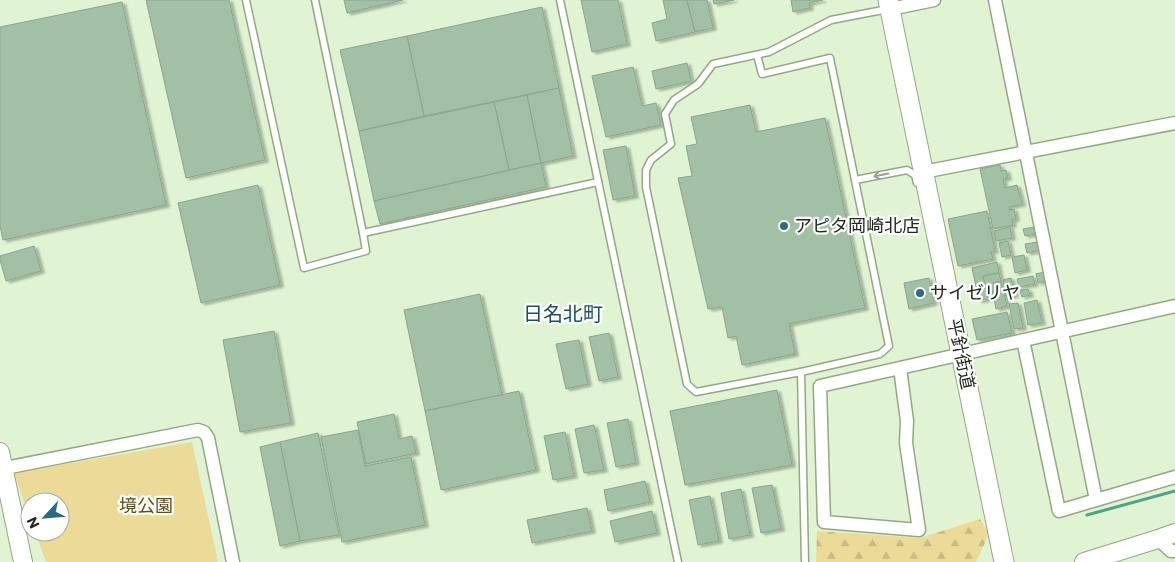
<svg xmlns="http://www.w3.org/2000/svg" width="1175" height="562" font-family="Commissioner,'Noto Sans JP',sans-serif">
<defs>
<pattern id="forest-firs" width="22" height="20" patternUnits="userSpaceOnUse" patternTransform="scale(1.25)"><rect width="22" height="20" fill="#ecda98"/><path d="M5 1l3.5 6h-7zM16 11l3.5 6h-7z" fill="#cabb82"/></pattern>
<filter id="shadow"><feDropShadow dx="3.5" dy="2" stdDeviation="1" flood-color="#0004"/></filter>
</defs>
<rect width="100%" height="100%" fill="#e0f3d2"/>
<polygon fill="#ecda98" points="192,442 218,562 46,562 35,532 60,532 60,502 30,502 30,518 14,473"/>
<polygon fill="url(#forest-firs)" points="980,519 989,534 976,562 816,562 817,531 920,538"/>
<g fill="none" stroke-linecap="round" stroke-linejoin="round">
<polyline stroke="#51a487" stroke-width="3" points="1087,515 1175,491"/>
</g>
<g fill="#a1c0a6" stroke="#89a78e" filter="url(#shadow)">
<polygon points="146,0 229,0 265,160 186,178"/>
<polygon points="344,0 403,0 347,13"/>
<polygon points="581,0 618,0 627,44 592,52"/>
<polygon points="663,0 687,0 695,32 656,41 652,23 667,19"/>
<polygon points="687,0 707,0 713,28 695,32"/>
<polygon points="713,0 734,0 714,4"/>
<polygon points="791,0 823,0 809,3 810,8 793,12"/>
<polygon points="122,2 166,205 3,240 0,226 0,27"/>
<polygon points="542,7 559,88 424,116 407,36"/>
<polygon points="407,36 424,116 359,131 340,50"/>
<polygon points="687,63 691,81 656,89 652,71"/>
<polygon points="633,67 642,106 656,103 661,125 606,137 592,76"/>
<polygon points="559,88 573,156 541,163 527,95"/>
<polygon points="527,95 541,163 509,170 494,102"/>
<polygon points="494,102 509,170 374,201 359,131"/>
<polygon points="750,105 756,132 825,118 865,308 789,324 795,354 742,365 736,336 728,338 722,307 708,309 678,178 692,176 686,146 697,144 691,117"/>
<polygon points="626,146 635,196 613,200 603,150"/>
<polygon points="541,163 546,187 380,224 374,201"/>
<polygon points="1000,165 1001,171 1006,170 1008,178 1003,179 1005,188 1017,185 1022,204 1009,207 1009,210 1014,209 1016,219 1012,220 1013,225 993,229 980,169"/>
<polygon points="258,185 280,285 201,303 178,203"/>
<polygon points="987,211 995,251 991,252 993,259 958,266 948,219"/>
<polygon points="1010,227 1012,238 996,241 994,231"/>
<polygon points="1034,227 1035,234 1025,236 1023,229"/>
<polygon points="1008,241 1011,255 1002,257 999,243"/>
<polygon points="1038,242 1040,250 1027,253 1025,244"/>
<polygon points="34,246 41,271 6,281 0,260 0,256"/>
<polygon points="1024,255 1027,270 1015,273 1012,257"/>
<polygon points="997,262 999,273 983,276 988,299 979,301 972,268"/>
<polygon points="1044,272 1046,281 1038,283 1036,274"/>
<polygon points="999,273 1001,281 991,284 994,298 988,299 983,276"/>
<polygon points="1033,276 1035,284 1019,287 1017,279"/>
<polygon points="929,278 934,303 909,309 904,283"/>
<polygon points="1011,278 1015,295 1006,297 1003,280"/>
<polygon points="1001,281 1007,306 996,309 991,284"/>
<polygon points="1028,289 1030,295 1022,297 1020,290"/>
<polygon points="480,294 502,395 425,411 404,310"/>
<polygon points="1037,300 1042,323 1028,325 1024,303"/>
<polygon points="1018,303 1023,328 1014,329 1009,304"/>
<polygon points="1007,312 1012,333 977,340 972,319"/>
<polygon points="274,331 291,423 240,432 223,340"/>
<polygon points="609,333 618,377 599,381 589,337"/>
<polygon points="579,340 588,384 566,389 556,344"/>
<polygon points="777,390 792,465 685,485 670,411"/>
<polygon points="519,391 536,470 441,490 425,411"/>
<polygon points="394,414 399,439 412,436 416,453 366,464 357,422"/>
<polygon points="628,419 636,463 616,467 607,423"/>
<polygon points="594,425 604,470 584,473 575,429"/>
<polygon points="358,430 365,466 411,457 425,525 342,542 321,437"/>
<polygon points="565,432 574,476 553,480 544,436"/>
<polygon points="318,433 339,535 300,541 280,442"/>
<polygon points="280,442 300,541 280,546 260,447"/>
<polygon points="645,481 650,502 608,511 604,490"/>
<polygon points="772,485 781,529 761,533 752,488"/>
<polygon points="741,489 750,535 729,539 721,493"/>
<polygon points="710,496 719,541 698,545 689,500"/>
<polygon points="587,508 592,531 532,543 527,520"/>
<polygon points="652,511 657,533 615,542 610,521"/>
</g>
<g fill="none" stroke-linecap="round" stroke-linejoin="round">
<defs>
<g id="lane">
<polyline points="246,0 304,268 366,251 363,233 598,182"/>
<polyline points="315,0 363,233"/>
<polyline points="560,0 678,562"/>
<polyline points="757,55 762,74 830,58 889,346 880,354 801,372 805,562"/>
<polyline points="855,180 907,170 915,175 917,183"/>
<polyline points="801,372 696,392 687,384 646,187 646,170 651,160 671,144 665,114 674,100 698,84 713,64 769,52 831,20 888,9"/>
</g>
<g id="street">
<polyline points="995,0 1096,500 1175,477"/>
<polyline points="890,9 934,0"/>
<polyline points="923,172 1175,123"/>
<polyline points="1023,340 1059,511 1096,500"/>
<polyline points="900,368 907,421 906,443 919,530 824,522 820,386 1175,306"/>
<polyline points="0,469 198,430 204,432 208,438 233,562"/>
<polyline points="1158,539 1171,551 1175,551"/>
</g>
<g id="secondary">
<polyline points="0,452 23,562"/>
<polyline points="1084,562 1158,539 1175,533"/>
</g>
<polyline id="primary" points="888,0 1004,562"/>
</defs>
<use href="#lane" stroke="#95a787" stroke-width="9"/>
<use href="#street" stroke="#95a787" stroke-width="15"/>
<use href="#secondary" stroke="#95a787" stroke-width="20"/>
<use href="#primary" stroke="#95a787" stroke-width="21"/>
<use href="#lane" stroke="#fff" stroke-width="6"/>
<use href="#street" stroke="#fff" stroke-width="12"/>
<use href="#secondary" stroke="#fff" stroke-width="18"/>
<use href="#primary" stroke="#fff" stroke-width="19"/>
</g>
<defs><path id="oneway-shaft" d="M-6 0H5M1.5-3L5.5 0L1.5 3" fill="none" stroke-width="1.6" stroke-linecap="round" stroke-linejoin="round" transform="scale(1.25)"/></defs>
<use stroke="#9b9e99" href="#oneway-shaft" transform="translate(881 175) rotate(169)"/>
<g fill="#2c6c80" stroke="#fff" stroke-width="2">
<circle cx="784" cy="226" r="5"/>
<circle cx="920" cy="293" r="5"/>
</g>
<g text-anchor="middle" stroke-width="4.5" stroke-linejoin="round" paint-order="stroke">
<g font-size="18" fill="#21281c" stroke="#fff" text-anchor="start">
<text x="794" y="232">アピタ岡崎北店</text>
<text x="930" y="299">サイゼリヤ</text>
</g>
<g font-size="18" fill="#21281c" stroke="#fff">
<text transform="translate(961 354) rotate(78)" y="6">平針街道</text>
</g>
<g font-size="18" fill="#5c4e18" stroke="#fff">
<text x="146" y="512">境公園</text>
</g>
<g font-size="20" fill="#1c4f5f" stroke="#fff">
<text x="563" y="321">日名北町</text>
</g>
</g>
<g transform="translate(45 517) rotate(244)"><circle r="24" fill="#ffffff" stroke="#a6a9a4"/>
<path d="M0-4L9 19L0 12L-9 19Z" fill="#2c6c80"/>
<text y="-8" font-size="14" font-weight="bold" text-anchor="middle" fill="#21281c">N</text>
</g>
</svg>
